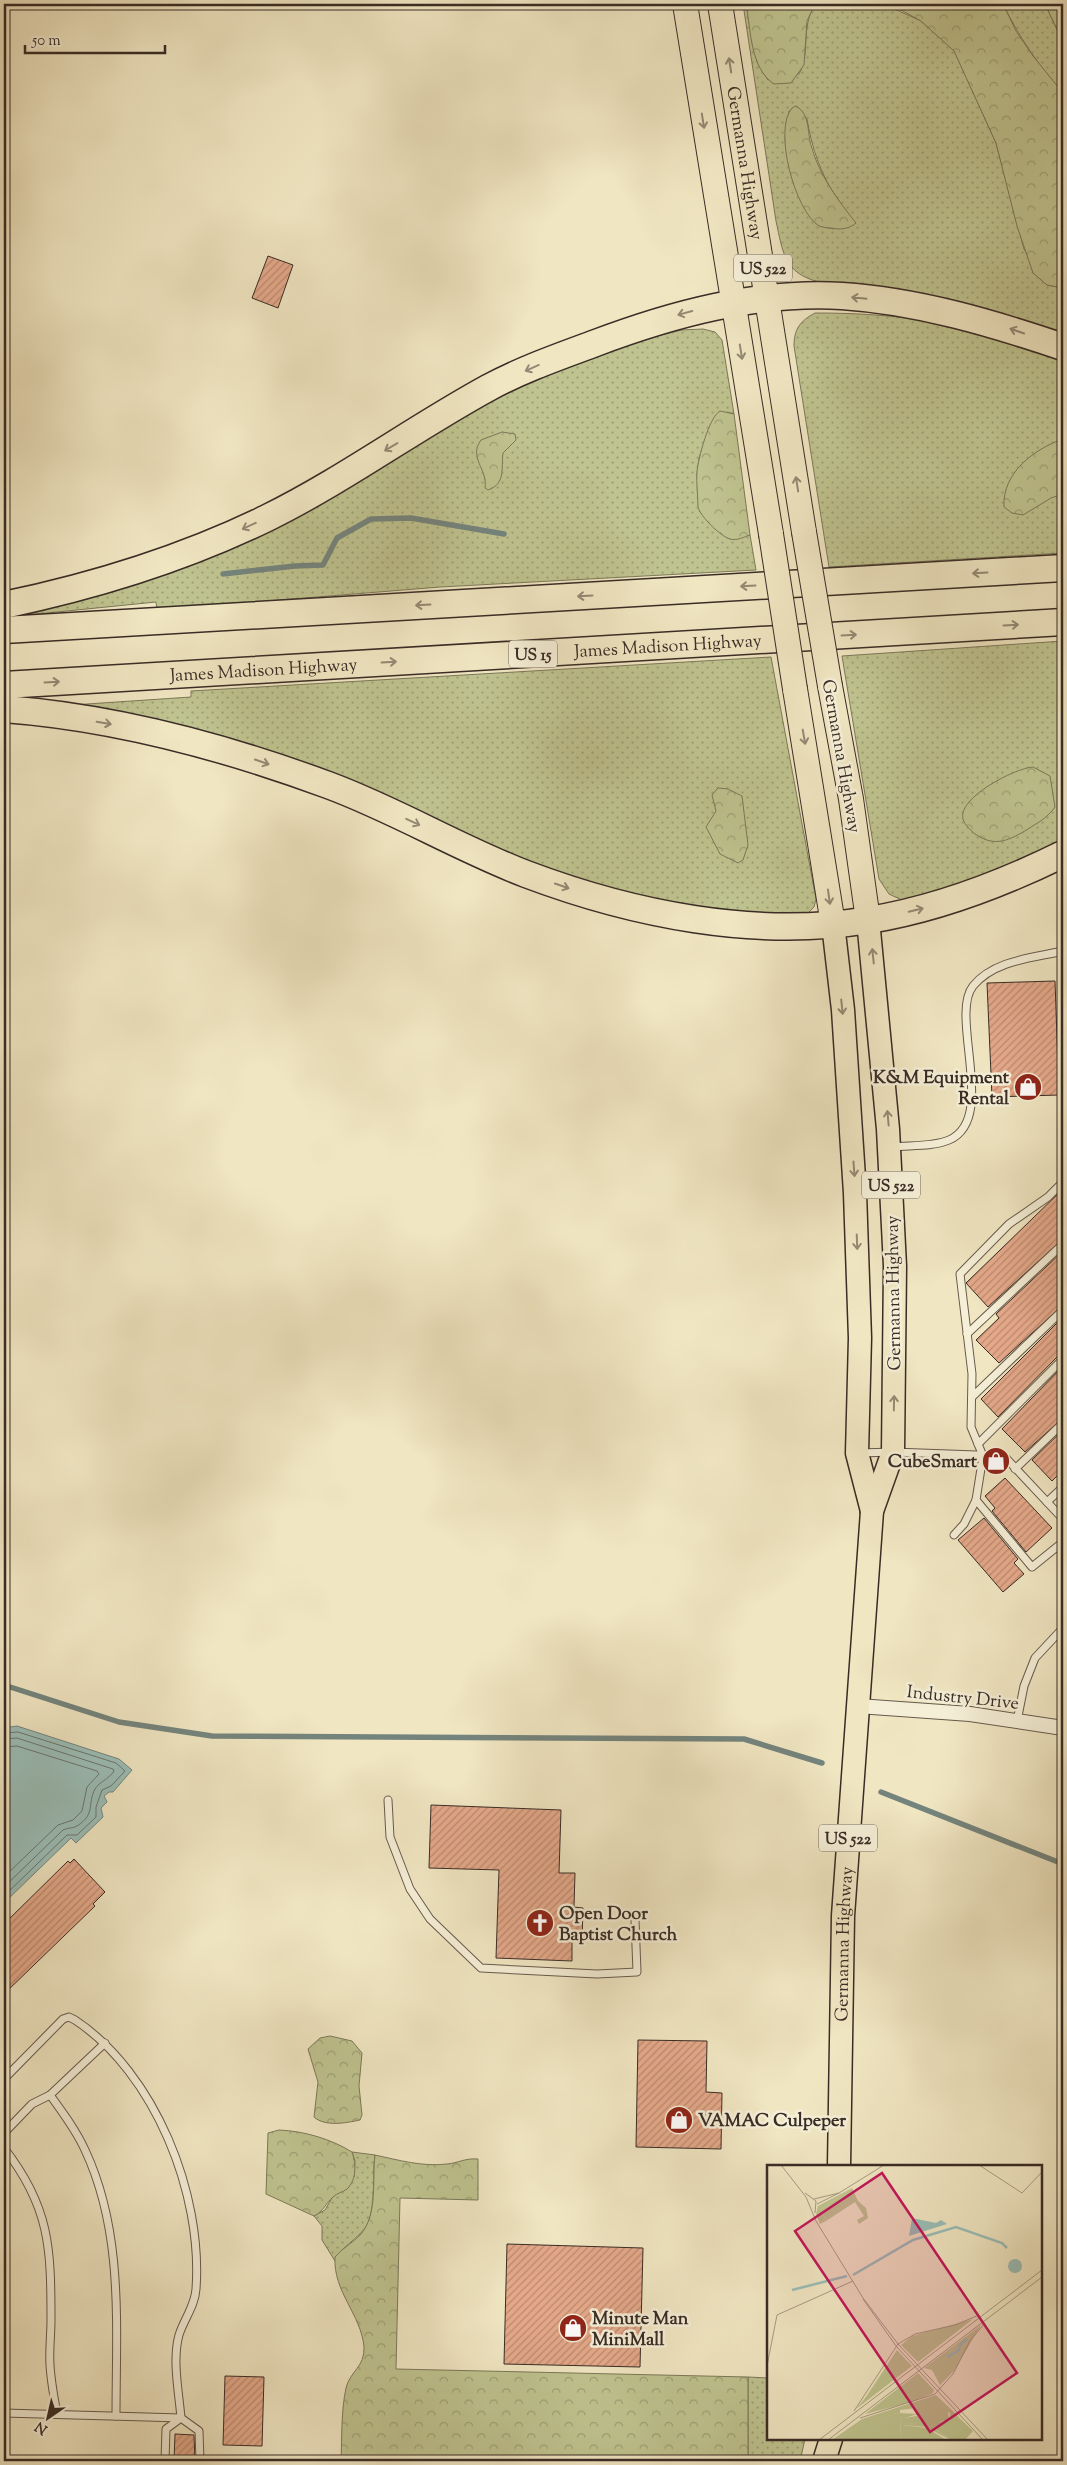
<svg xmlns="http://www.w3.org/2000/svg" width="1067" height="2465" font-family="'Sorts Mill Goudy',serif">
<defs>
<pattern id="green-dots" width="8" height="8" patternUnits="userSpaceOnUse" patternTransform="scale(1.25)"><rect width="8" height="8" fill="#bfc38f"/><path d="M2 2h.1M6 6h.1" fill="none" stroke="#9c9f75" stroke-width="1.8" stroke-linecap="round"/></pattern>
<pattern id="forest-crowns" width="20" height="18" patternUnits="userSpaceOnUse" patternTransform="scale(1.25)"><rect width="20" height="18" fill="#bfc38f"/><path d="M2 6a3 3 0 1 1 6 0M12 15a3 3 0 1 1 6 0" fill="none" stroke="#9c9f75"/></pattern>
<pattern id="building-hatch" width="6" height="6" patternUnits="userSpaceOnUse" patternTransform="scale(1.25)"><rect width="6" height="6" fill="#e5a98a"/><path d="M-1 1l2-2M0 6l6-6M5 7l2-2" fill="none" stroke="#bb8a71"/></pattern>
</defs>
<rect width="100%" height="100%" fill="#f0e6c2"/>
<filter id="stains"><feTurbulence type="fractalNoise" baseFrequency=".004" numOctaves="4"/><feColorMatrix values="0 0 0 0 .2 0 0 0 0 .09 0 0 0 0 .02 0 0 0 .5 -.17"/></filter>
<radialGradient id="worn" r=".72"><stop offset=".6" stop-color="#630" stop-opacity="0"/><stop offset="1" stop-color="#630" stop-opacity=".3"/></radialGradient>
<g fill="url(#green-dots)" stroke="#7c785a" fill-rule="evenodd">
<path d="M743 4H746L757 62 768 80 799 74C811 53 800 29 815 4L886 5 921 21 954 50 996 143 1024 249 1047 285 1063 288V333L937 297 819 282C784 273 783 253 776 221ZM789 111 807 119C812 149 821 176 839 201L834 229 820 226 812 218 785 139Z"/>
<path d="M1003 4H1045L1063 42V93C1038 65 1019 37 1003 4Z"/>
<path d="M815 313C868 313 923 317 975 331 1005 338 1034 349 1063 358V553L829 567 794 346C794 329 800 321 815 313Z"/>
<path d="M703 329 715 332 722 340 734 414 727 412 705 440 699 458 697 474 700 512 730 539 750 535 756 570 440 587 157 610 156 602 27 615V609C80 598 131 587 182 568L521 381 639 340 682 330Z"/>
<polygon points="1063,641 1063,845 1000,872 904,901 889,894 879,879 842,656"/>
<polygon points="771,657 816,899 814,907 808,913 763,914 630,899 72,705 191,697 191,691"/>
<path d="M352 2152 375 2155C372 2177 376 2202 368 2223 361 2238 336 2250 335 2261L322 2240V2226L314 2216 325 2210 333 2196 354 2177 355 2161Z"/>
<polygon points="748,2377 768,2378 768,2439 805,2439 800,2461 748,2461"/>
</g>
<g fill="url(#forest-crowns)" stroke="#7c785a">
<path d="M746 4H815L807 21 804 65 791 83 774 84C750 68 751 30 746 4Z"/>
<polygon points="881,4 1003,4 1016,31 1033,56 1063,93 1063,288 1047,285 1033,273 1017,226 996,143 954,51 921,21 901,10"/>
<polygon points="1045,4 1063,4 1063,42"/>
<path d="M796 106C810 114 807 131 811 145 819 175 837 199 856 223 849 229 840 230 831 228 827 228 822 227 819 226 795 211 773 130 792 108Z"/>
<path d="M720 411 734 414 750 535C744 537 737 541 730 539 720 536 700 516 698 507 698 495 696 483 697 472 698 459 709 417 720 411Z"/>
<path d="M502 432 515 434 516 440 503 453C501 468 506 484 488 490L485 488C488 469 468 458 481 440Z"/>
<path d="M1063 439V494L1051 498 1023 515 1012 513 1004 507C1002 473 1034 449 1063 439Z"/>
<path d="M1033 767 1050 776 1055 807C1047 818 1039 822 1028 829 1010 840 995 848 975 834 971 830 965 826 963 819 957 798 1015 768 1033 767Z"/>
<polygon points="718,788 728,789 742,796 748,845 743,860 738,863 720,854 706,827 716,811 712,795"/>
<path d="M330 2036 352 2041 362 2053 359 2086 362 2115 360 2120C346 2123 325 2127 314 2117L318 2082 308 2049 320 2038Z"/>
<path d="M279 2130C304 2131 331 2139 352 2152 356 2164 357 2179 347 2189 343 2192 337 2193 333 2197 325 2204 324 2211 314 2216L266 2194 268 2133Z"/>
<path d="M375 2155C398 2160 423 2167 447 2164 459 2163 464 2158 478 2159V2200L400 2198 396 2369 748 2377V2461H341C342 2438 341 2411 346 2388 350 2371 365 2367 364 2347 361 2314 333 2292 335 2257 342 2248 353 2243 361 2234 378 2214 372 2180 375 2155Z"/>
</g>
<polygon fill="#9bbeb7" stroke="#74847d" points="17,1726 119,1759 132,1770 113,1792 109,1792 104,1796 107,1802 101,1808 103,1817 76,1843 71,1838 4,1903 4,1728"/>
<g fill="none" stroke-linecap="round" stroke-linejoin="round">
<g stroke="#6a756e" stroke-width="1">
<polyline points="4,1733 18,1732 116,1763 125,1771 111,1786 102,1790 96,1807 96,1817 77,1835 67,1835 4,1896"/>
<path d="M4 1739 17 1738 113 1769 114 1771C108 1780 99 1782 95 1789 87 1804 96 1814 77 1826 73 1829 68 1827 63 1830L4 1887"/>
<polyline points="4,1747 17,1746 97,1771 99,1774 87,1787 82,1811 73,1820 58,1825 4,1877"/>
</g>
<g stroke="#74847d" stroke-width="5.5">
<polyline points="223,574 295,566 323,565 337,538 371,519 411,518 504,534"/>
<polyline points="4,1685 119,1722 212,1736 744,1739 822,1763"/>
<polyline points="881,1792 1063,1864"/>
</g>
</g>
<g fill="url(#building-hatch)" stroke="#392c26">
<polygon points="268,256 293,265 278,308 252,298"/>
<polygon points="1055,981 1059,1095 992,1097 987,983"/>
<polygon points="1063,1189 1063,1239 988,1307 966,1283"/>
<polygon points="1063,1251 1063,1305 999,1363 976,1340 999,1318 996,1314"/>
<polygon points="1063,1317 1063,1354 1059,1355 998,1417 981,1399"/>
<polygon points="1063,1366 1063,1418 1025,1452 1002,1429"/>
<polygon points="1063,1430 1063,1470 1052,1481 1032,1460"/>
<polygon points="1005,1478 1052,1528 1026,1552 992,1511 995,1508 985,1496"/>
<polygon points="984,1518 1018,1559 1014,1563 1024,1574 1003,1592 958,1540"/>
<polygon points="431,1805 561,1810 559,1873 575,1873 574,1907 583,1908 582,1941 572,1940 572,1961 496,1958 499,1870 429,1868"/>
<polygon points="74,1859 105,1892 93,1904 95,1906 4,1994 4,1924 68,1861 70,1863"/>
<polygon points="638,2040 707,2041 706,2092 722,2093 721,2149 636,2147"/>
<polygon points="507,2244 643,2248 640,2367 504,2364"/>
<polygon points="225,2376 264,2377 262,2446 223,2445"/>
<polygon points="175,2434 194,2435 195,2461 174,2461"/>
</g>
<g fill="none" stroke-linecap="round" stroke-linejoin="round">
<defs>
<g id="service">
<path d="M892 1147C909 1145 933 1147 949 1140 998 1119 949 1016 973 986 994 960 1033 958 1063 951"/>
<polyline points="967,1334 1063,1244"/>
<polyline points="972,1397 1063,1310"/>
<polyline points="978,1444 1063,1359"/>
<polyline points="860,1453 893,1452 1004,1456 1063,1519"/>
<polyline points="1015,1469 1063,1423"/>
<polyline points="976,1500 1032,1567 1063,1542"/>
<polyline points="1047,1502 1063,1487"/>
<polyline points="954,1535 964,1524 976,1500 983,1456 971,1427 972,1374 960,1274 1009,1224 1048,1197 1063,1182"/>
<polyline points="1017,1721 1024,1686 1035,1658 1063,1628"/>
<polyline points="388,1800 390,1837 410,1889 430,1919 481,1968 597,1974 637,1972 635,1920"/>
<path d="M4 2079 63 2019 69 2017 75 2020C155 2073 203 2194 196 2289 195 2306 184 2319 179 2335 172 2360 179 2393 181 2418L4 2413"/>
<path d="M50 2095C63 2113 76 2130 85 2150 124 2233 116 2327 116 2416"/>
<polyline points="4,2133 32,2104 50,2095 105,2043"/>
<path d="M4 2148C50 2207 51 2248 51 2320 51 2335 49 2350 50 2365 51 2382 54 2398 57 2414"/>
<polyline points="165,2461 166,2429 181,2418 199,2431 200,2461"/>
</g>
<polyline id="minor" points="858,1706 970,1714 1063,1728"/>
<g id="primary">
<polyline points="833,924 843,1010 855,1193 860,1338 857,1453 872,1511"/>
<path id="s1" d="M839 2166 843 1916 872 1511 893 1452 895 1266 888 1129 868 920"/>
<polyline points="824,2461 831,2439"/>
</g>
<g id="trunk">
<polyline points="685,4 771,534"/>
<path id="s2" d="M720 4 804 532"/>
<polyline points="830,686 851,799 868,920"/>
<polyline points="795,689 833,924"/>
</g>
<g id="motorway">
<path d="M4 605C95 586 183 559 267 518 344 480 413 429 488 388 521 370 558 357 593 344 672 314 757 291 842 296 918 301 992 323 1063 347"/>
<polyline points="4,630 1063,568"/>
<path id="s3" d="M4 685 1063 622"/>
<path d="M4 709C113 717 225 747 328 785 396 810 458 848 526 874 632 914 755 939 869 920 937 909 1002 884 1063 854"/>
</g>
</defs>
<use href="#service" stroke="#675a4d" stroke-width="9"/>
<use href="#minor" stroke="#675a4d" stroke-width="16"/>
<use href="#primary" stroke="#392c26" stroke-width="25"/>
<use href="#trunk" stroke="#392c26" stroke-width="26"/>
<use href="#motorway" stroke="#392c26" stroke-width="29"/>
<use href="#service" stroke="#f5efd7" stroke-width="7"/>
<use href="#minor" stroke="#f5efd7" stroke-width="14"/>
<use href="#primary" stroke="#f0e6c2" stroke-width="22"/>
<use href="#trunk" stroke="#f0e6c2" stroke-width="24"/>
<use href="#motorway" stroke="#f0e6c2" stroke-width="26"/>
<defs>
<g id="trunk-bridge">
<polyline points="804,532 830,686"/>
<polyline points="771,534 795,689"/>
</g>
</defs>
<use href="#trunk-bridge" stroke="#392c26" stroke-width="26" stroke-linecap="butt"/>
<use href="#trunk-bridge" stroke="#f0e6c2" stroke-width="24"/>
</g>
<defs><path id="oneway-shaft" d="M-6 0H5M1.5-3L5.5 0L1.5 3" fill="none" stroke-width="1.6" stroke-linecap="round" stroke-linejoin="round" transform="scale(1.25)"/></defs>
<g stroke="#948974">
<use href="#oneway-shaft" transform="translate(730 65) rotate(-99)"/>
<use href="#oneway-shaft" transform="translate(703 121) rotate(81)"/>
<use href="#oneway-shaft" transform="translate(859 298) rotate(-174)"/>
<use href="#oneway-shaft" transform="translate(685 313) rotate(165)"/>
<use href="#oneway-shaft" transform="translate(1017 331) rotate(-161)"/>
<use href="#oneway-shaft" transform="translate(741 352) rotate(81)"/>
<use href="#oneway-shaft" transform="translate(532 368) rotate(156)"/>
<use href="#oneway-shaft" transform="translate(391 447) rotate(149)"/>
<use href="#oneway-shaft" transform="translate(797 484) rotate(-99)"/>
<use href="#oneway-shaft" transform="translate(249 526) rotate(155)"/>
<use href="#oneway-shaft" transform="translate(980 573) rotate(177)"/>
<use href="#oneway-shaft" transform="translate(748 586) rotate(177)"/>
<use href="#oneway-shaft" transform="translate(585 596) rotate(177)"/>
<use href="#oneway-shaft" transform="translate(423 605) rotate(177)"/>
<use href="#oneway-shaft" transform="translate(1011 625) rotate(-3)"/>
<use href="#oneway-shaft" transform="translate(849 635) rotate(-3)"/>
<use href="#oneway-shaft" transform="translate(389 662) rotate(-3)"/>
<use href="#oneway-shaft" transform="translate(52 682) rotate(-3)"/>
<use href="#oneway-shaft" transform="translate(104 723) rotate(9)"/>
<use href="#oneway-shaft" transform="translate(804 737) rotate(80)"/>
<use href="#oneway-shaft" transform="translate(262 762) rotate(19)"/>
<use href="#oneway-shaft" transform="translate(413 822) rotate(25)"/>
<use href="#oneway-shaft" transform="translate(562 886) rotate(19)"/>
<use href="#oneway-shaft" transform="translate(829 897) rotate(82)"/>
<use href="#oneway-shaft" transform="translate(916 910) rotate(-14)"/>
<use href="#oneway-shaft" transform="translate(873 956) rotate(-96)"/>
<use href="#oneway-shaft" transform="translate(842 1007) rotate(84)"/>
<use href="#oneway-shaft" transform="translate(888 1118) rotate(-95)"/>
<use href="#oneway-shaft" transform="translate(854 1169) rotate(86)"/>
<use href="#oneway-shaft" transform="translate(857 1242) rotate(88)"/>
<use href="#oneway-shaft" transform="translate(894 1403) rotate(-89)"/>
</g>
<defs>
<symbol id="shop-disc" viewBox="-11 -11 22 22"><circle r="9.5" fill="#8f2418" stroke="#f5efd7"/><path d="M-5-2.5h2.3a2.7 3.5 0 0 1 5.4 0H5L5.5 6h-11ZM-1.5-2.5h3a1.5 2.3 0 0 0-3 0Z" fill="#fff"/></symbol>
<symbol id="church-disc" viewBox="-11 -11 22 22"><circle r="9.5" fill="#8f2418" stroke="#f5efd7"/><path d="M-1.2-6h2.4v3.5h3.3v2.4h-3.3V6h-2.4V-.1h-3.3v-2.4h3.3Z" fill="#fff"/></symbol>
</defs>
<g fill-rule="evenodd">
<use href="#shop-disc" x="1012" y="1071" width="32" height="32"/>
<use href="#shop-disc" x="980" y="1445" width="32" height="32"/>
<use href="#church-disc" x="524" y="1907" width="32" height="32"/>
<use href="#shop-disc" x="663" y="2104" width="32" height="32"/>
<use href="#shop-disc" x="557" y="2312" width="32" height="32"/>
</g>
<g text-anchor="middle" stroke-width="5" stroke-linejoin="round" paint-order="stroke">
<g fill="#f5efd7" stroke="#71665b" stroke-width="1">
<rect x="734" y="254.5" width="58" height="27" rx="4"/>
<rect x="509" y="640.5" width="48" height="27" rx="4"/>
<rect x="862" y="1171.5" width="58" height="27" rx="4"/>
<rect x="819" y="1824.5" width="58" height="27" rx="4"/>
</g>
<g font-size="16" font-weight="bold" fill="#392c26">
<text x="763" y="274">US 522</text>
<text x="533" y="660">US 15</text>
<text x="891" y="1191">US 522</text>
<text x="848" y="1844">US 522</text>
</g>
<g font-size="18" fill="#392c26" stroke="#f5efd7">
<text dy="6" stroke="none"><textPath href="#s2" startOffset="161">Germanna Highway</textPath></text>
<text dy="6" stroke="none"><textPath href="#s3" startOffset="665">James Madison Highway</textPath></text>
<text dy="6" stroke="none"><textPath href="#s3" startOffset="260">James Madison Highway</textPath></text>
<text transform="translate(842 756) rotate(80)" y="6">Germanna Highway</text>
<text transform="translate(893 1293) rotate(-91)" y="6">Germanna Highway</text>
<text transform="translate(963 1697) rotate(6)" y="6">Industry Drive</text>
<text dy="6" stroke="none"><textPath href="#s1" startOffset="222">Germanna Highway</textPath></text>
</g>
<g font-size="18" font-weight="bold" fill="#392c26" stroke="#f5efd7" text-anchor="start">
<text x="1009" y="1083" text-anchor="end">K&amp;M Equipment<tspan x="1009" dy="21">Rental</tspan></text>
<text x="977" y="1467" text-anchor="end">CubeSmart</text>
<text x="559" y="1919">Open Door<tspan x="559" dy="21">Baptist Church</tspan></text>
<text x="698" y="2126">VAMAC Culpeper</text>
<text x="592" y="2324">Minute Man<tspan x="592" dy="21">MiniMall</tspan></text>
</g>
</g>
<g transform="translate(767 2165)">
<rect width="275" height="275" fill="#f0e6c2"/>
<path d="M85 23 54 44 59 56 53 59 49 49 51 41ZM206 154 151 197 134 180 145 171ZM214 160 187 206 173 220 165 205 157 203ZM130 185 145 201 89 244 99 232ZM151 208 167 225 166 228 145 237 98 249ZM169 230 192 252 181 247 182 254 171 257 149 243 133 245V248L150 249 138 253 141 258 163 260 184 275 159 262 137 260V275H134L133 250 130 248 97 258 71 275H65L95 254Z" fill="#bfc38f"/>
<path d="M85 23 91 36 99 43 101 53 92 59 90 55 97 51 88 37 59 56 54 44ZM150 243 174 257 183 253V244L206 266 198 275H184L166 262 141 258 137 253 150 251 146 244ZM130 248 133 250 134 275H71L98 257ZM136 260 160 263 179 275H137Z" fill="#bfc38f"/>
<path d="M145 53 169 58 174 55 180 59 142 71ZM241 101a7 7 0 1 1 14 0a7 7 0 1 1-14 0Z" fill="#9bbeb7"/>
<path fill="none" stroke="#9bbeb7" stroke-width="2.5" d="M86 110 146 75 189 62 235 78 240 83M25 125 80 111M180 192 191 186 193 180 200 174"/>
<path fill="none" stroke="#a79c84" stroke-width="1" d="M14 0 39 32 49 56 96 133 131 179M212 0 255 28 275 7M38 28 49 36 48 48M72 28 117 0M47 34 72 28 50 39M96 134 129 181M131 179 221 275M129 181 216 275M0 201 10 150 86 116M87 246 131 179 148 169 188 160 212 150M93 253 168 229 186 209 203 176 217 159M52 275 275 105M61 275 275 112"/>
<path fill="#c2185b" fill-opacity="0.15" stroke="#c2185b" stroke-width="2.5" d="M115 8 250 208 163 267 28 66Z"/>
<rect width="275" height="275" fill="none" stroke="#392c26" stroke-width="2.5"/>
</g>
<rect width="1067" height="2465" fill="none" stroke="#f0e6c2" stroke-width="20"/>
<rect x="5" y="5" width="1057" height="2455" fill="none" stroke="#392c26" stroke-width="2.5"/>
<rect x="10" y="10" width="1047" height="2445" fill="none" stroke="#392c26"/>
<g transform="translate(48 2418) rotate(214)" stroke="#f5efd7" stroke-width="4" paint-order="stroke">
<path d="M0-4L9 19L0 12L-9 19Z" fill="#392c26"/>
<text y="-8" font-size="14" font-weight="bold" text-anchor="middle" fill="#392c26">N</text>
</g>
<path d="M25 45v8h140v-8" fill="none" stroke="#392c26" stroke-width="2.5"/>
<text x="32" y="45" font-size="15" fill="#392c26" stroke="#f5efd7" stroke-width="4" paint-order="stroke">50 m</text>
<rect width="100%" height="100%" filter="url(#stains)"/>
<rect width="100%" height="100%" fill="url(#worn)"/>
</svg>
